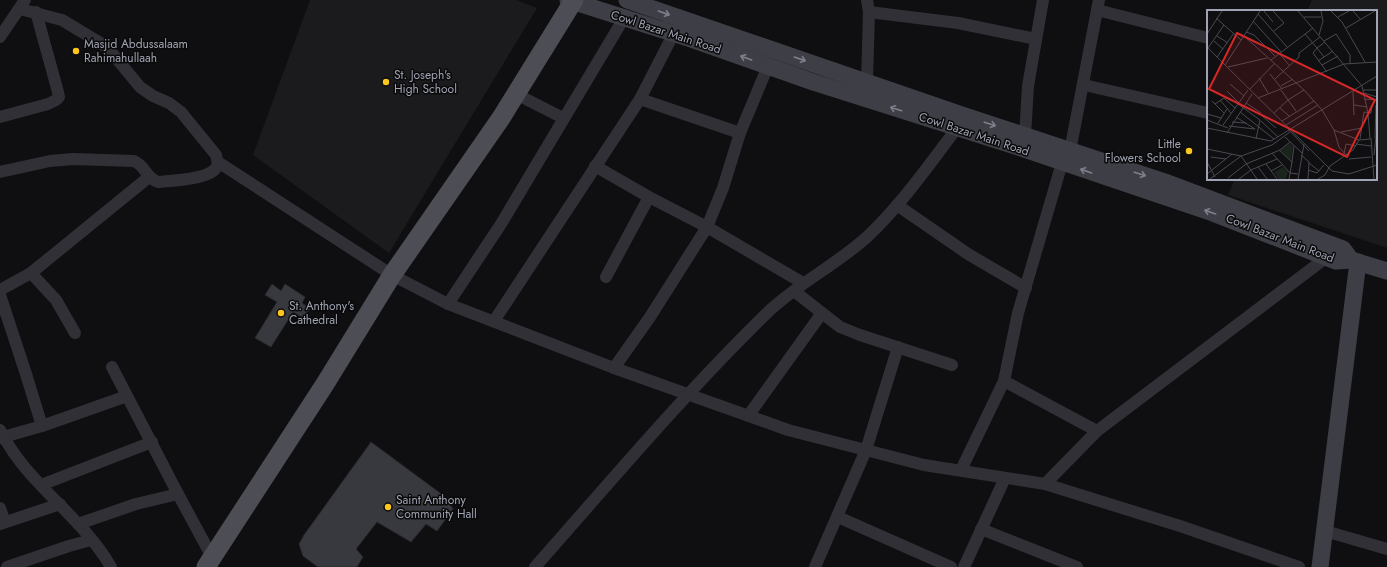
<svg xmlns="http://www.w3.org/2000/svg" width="1387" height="567" font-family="Jost,sans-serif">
<rect width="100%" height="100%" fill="#0f0f11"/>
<g fill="#1b1b1d">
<polygon points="310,0 516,0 537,8 389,253 253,155"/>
<polygon points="1312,0 1387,0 1387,248 1228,195 1235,179 1376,179 1376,11 1307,11"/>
</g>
<g fill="#38393e" stroke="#29292d">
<polygon points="272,284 281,291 285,284 305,297 302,303 310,309 303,318 293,312 271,347 255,338 277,302 265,295"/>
<polygon points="371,442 444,496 453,509 437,531 426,524 411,542 377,522 356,549 363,557 357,567 318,567 303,556 299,544 304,535"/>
</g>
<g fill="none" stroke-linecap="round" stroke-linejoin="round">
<g stroke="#303036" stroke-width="12">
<polyline points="1097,10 1208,38"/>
<polyline points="869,12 958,23 1036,39"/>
<polyline points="0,37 25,0"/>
<polyline points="867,82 869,12 867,0"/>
<polyline points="1084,85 1208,113"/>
<polyline points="516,94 563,118"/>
<polyline points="640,99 740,133"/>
<polyline points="0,117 48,104 56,100 59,97 58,92 36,12"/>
<polyline points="1025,136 1028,86 1043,0"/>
<polyline points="1070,151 1099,0"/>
<polyline points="218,162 392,275 448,304 614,368 788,430 924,465 1045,484 1180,526 1299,567"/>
<polyline points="595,166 649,197 707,227 803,283"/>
<path d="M0 172 50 161 73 159 134 161C146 166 145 177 158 182 171 181 209 179 216 168 219 164 217 160 216 155L181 112 169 103 153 96 140 87 107 47 62 20 20 9"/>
<polyline points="897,205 968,254 1026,288"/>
<polyline points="31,273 56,300 75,333"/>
<polyline points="606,277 649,197"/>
<polyline points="0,290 31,273 149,177"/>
<polyline points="794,291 840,327 860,335 952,365"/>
<polyline points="0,295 26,374 42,426 0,438"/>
<polyline points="448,304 501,224 624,18"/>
<polyline points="494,321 640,99 674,33"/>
<polyline points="112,367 178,494 212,557"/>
<polyline points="614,368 650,317 707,227 723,188 740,133 768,66"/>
<polyline points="1004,381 1097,431"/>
<polyline points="748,416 822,313"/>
<polyline points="42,426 127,396"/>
<path d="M0 430C6 442 14 454 22 464 50 499 88 527 111 567"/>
<polyline points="961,470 1004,381 1018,313 1062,163"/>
<polyline points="1045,484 1097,431 1327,257"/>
<polyline points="41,485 152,442"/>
<polyline points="0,508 5,522"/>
<polyline points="838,517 951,567"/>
<polyline points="0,524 60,504"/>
<polyline points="78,524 136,504 178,494"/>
<polyline points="981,529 1077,567"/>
<polyline points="1325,531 1387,549"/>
<polyline points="7,567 69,546 91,540"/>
<path d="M535 567C611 481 685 393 767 313 797 284 836 265 867 237 901 205 929 165 957 128L960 122"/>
<polyline points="815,567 866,450 898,347"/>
<polyline points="964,567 1005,478"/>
</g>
<g stroke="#3e3f46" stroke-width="17">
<polyline points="568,0 691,39 813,82 1018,147 1213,213 1336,261 1351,260 1387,271"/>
<polyline points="627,0 962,115 1165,182 1343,249 1351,260"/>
<polyline points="1320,567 1358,262"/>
</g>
<polyline stroke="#4c4d55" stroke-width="19" points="206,567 325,384 392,275 501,118 574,0"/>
</g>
<defs><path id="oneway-shaft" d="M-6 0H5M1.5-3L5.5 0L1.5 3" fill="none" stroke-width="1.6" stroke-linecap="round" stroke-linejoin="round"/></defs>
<g stroke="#7d808c">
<use href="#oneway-shaft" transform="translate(664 13) rotate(19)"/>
<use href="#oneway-shaft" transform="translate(746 58) rotate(-160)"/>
<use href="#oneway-shaft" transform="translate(800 59) rotate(19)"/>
<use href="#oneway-shaft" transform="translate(896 109) rotate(-162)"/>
<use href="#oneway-shaft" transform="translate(990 124) rotate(18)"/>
<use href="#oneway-shaft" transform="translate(1086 171) rotate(-161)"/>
<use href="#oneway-shaft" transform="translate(1140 174) rotate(18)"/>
<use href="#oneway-shaft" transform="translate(1210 212) rotate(-161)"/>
</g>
<g fill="#fbc61d" stroke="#0a0a0b" stroke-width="1.5">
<circle cx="76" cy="51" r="4"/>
<circle cx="386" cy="82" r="4"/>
<circle cx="1189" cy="151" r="4"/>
<circle cx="281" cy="313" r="4"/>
<circle cx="388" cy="507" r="4"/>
</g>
<g text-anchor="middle" stroke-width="3" stroke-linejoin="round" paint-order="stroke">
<g font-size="12" fill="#9fa3b2" stroke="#0a0a0b">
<text transform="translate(666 32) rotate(18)" y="4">Cowl Bazar Main Road</text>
<text transform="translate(974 134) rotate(18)" y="4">Cowl Bazar Main Road</text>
<text transform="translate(1280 238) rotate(21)" y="4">Cowl Bazar Main Road</text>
</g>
<g font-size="12" fill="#9fa3b2" stroke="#0a0a0b" text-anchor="start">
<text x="84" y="48">Masjid Abdussalaam<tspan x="84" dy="14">Rahimahullaah</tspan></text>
<text x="394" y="79">St. Joseph's<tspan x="394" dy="14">High School</tspan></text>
<text x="1181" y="148" text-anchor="end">Little<tspan x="1181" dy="14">Flowers School</tspan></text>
<text x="289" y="310">St. Anthony's<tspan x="289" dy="14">Cathedral</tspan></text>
<text x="396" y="504">Saint Anthony<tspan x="396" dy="14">Community Hall</tspan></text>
</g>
</g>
<g transform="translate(1207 10)">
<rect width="170" height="170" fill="#0f0f11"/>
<path d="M83 133 86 136 84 151 73 140ZM76 157 81 162 79 169H72L67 162Z" fill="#1b231d"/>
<path fill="none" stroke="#494a51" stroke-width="1" d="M57 1 66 12M66 1 77 13 67 21M91 1 155 76 161 103 163 129 152 130 146 140 123 156 118 165 111 169M124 1 135 12 158 52M146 1 154 10M51 4 80 37M97 7H114M131 7 142 1M9 8 34 30M46 11 74 42M139 18 168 1M39 22 47 25 68 46M0 24 15 1M98 24 110 38 106 43 120 62M112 25 116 11 114 1M10 26 21 33M37 26 97 80 115 100 127 120M7 31 16 39M117 31 129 24 143 45V53M0 37 125 161 142 164 170 155M1 38 17 15M72 43 82 55M10 47 27 23M117 47 110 38 118 32M64 50 106 18M111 51 126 41M18 55 53 1M115 55 131 46M21 57 60 48M63 64 75 79M52 68 61 83M68 69 92 47V43L113 27M23 74 37 86M74 76 86 69M43 79 68 53M74 80 89 101M156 80H170M20 81 32 93M146 81 147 105M157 83 170 87M51 88 137 54 170 52M157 89 170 90M13 90 24 103M5 91 17 103M39 93 54 103M8 94 17 88 28 98M31 94 53 110 49 129M147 95 160 97M73 98 82 106M33 102 67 129M67 103 81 90 97 80M0 104 14 108M54 105 69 118M29 107 48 119M0 110 21 118M54 111 71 127M75 111 107 91M25 112 39 113M11 113 20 99M16 115 41 80M79 115 111 95M22 116 48 119M0 118 64 131 170 66M81 119 102 141M134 122 155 118M20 123 45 84M78 127 95 143M164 128 167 169M168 128 169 95M153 129 157 102 164 103 165 95M149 134 164 136M0 139 34 146 50 169M72 140 85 152 82 169M65 143 83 163 91 164M137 144 139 134 149 136M94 145 102 152 101 169M139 145 132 137 127 120 152 130M167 145 169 127M4 147 19 149M142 149 164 147M0 152 8 167M85 152 87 136M102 153 112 161M59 154 70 169M51 157 60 169M101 160 110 163 117 155M64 161 75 155M0 164 25 144M21 168 39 154 73 140 83 132M3 169 34 146 65 135 83 122M32 169 44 160 70 149M91 169 97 134"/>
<path fill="#d62828" fill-opacity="0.15" stroke="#d62828" stroke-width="2" d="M30 23 168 90 140 147 2 79Z"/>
<rect width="170" height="170" fill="none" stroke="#9fa3b2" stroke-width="2"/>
</g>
</svg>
